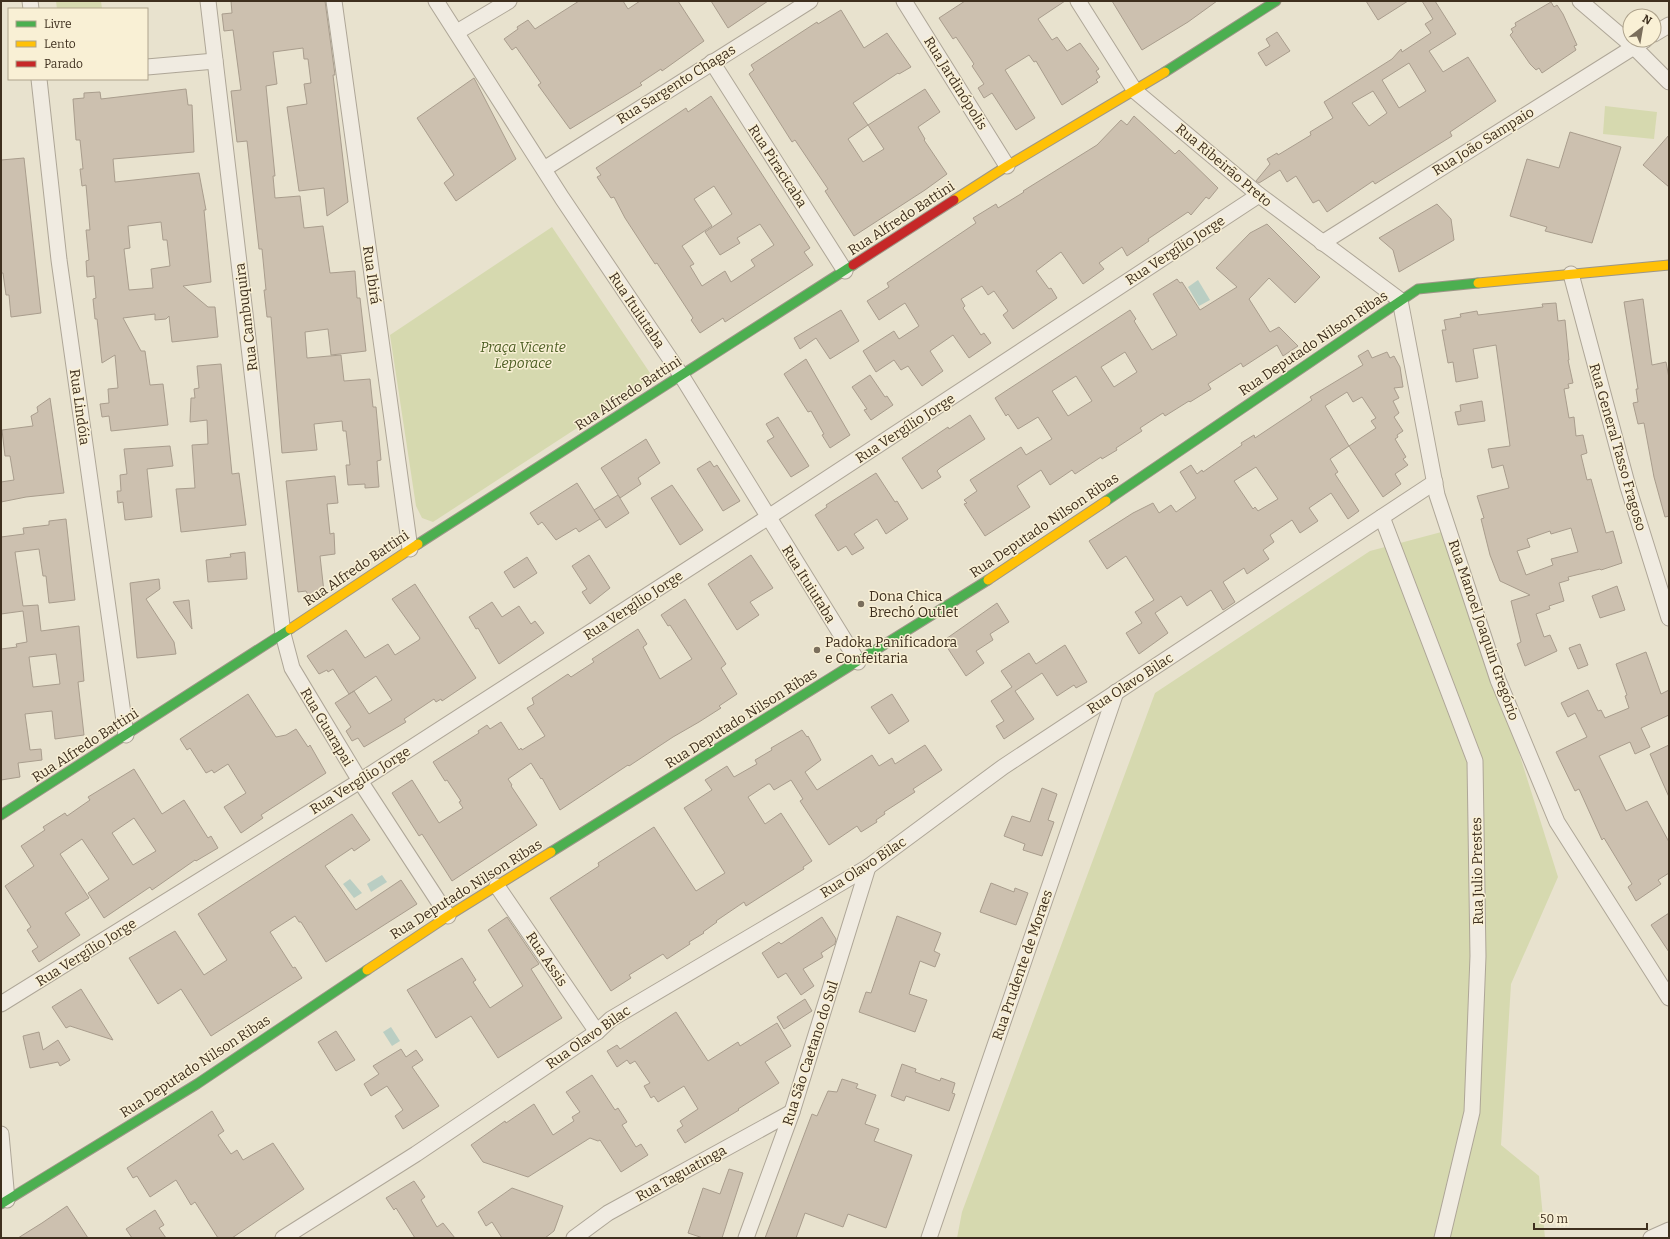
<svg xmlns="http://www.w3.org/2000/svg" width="1670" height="1239" font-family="Bitter,serif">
<rect width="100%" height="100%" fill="#e8e2ce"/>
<g fill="#d6d9af">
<polygon points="56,1 101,1 102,9 57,9"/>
<polygon points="1605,106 1657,112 1654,139 1603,134"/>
<polygon points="552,227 650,373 640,387 433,522 422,518 416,506 390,335"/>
<polygon points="1449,530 1558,877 1511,984 1501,1145 1539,1176 1545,1238 957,1238 962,1212 1155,693 1370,551"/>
</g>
<g fill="#bacec3">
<polygon points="1198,280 1210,300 1199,306 1188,287"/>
<polygon points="382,875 387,882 371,892 367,884"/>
<polygon points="350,879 362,893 354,898 343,884"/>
<polygon points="391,1027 400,1041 392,1046 383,1032"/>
</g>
<g fill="#ccc0af" stroke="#a99d8d" fill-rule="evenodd">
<polygon points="231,1 325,1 335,75 333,75 348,202 327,216 324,188 299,191 287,107 307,104 304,84 311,83 308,59 304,59 303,48 273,52 277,84 266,86 275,176 273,176 275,198 300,196 304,228 323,226 330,273 355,271 357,298 360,298 366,351 331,355 328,329 305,332 307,358 341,355 344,381 370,379 373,407 376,407 381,460 377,461 379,487 365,488 365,484 348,485 346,465 350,465 346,431 343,431 342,421 314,424 317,450 282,453 271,317 267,317 264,290 266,290 262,249 259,249 247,141 237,142 231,91 241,90 233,30 224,31 222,14 232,13"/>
<polygon points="579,1 623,1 628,9 640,1 678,1 704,41 662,71 661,69 640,83 642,85 570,129 538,85 541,83 516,47 512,50 504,39 518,29 517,27 528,20 535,29"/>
<polygon points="711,1 768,1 728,28"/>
<polygon points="965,1 1065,1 1038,19 1052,40 1057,37 1067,51 1080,43 1099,69 1096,71 1100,77 1096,80 1098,82 1062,105 1036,61 1034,62 1029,55 1005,70 1035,118 1016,130 992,93 984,98 978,88 984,84 972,66 974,64 956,37 953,39 939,18"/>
<polygon points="1112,1 1217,1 1188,22 1142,50"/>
<polygon points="1366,1 1408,1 1378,20"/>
<path d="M1422 1H1435L1456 34 1429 51 1443 72 1468 57 1496 101 1450 132 1452 136 1375 184 1373 181 1327 212 1319 200 1313 203 1296 176 1287 182 1280 170 1259 183 1256 181 1270 164 1267 159 1277 153 1278 155 1311 135 1310 132 1333 118 1324 102 1392 59 1401 49 1402 52 1431 33 1425 24 1433 19ZM1409 63 1426 91 1399 108 1382 80ZM1373 91 1387 113 1369 126 1352 103Z"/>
<polygon points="1551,2 1554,7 1557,5 1563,14 1577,45 1574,46 1576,50 1542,73 1539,68 1536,70 1530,64 1510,35 1513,32 1511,29 1516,26 1515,23"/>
<path d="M841 10 864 48 887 33 911 67 899 74 898 73 853 103 868 125 925 89 940 112 918 127 925 139 924 140 947 174 925 190 854 236 825 191 828 189 795 140 792 142 749 74 754 70 751 65 817 22 818 24ZM868 125 884 149 863 162 848 139Z"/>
<polygon points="1277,32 1290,51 1266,66 1258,53 1270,46 1266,39"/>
<polygon points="474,78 516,159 456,201 444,183 454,175 417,118"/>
<path d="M186 89 188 105H192L194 152 113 159 115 182 199 173 206 210H204L211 282 183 286 208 307H215L218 337 172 342 169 316 166 319 155 320V314L123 318 141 351H145L150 385 163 384 168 425 111 431 109 416 102 417 100 404 109 403 108 389 118 388 115 355 102 363 97 319H95L93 299 96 298 94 276 87 277 86 261 89 260 86 230H90L86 185 82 186 80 169H83L80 140H76L73 99 84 98V93L100 92 101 99ZM161 222 163 240H167L170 266 151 269 153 288 129 290 124 249 130 248 128 226Z"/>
<path d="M711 96 810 248 804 252 813 265 725 322 723 318 700 333 691 320 693 318 657 263 655 264 625 218 614 197 611 198 597 177 601 175 596 168 686 108 688 112ZM714 186 732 214 705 232 720 255 740 243 737 238 760 224 774 245 751 260 755 266 731 282 725 271 702 286 690 266 694 264 682 246 712 226 694 199Z"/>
<polygon points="1134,116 1175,154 1179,150 1218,188 1209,199 1206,197 1191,215 1188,212 1148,239 1149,241 1127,256 1122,247 1099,263 1104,269 1083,284 1061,252 1036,271 1049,289 1051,288 1057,298 1013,329 1003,315 1008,311 994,291 988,295 982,286 961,299 965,306 963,308 981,335 984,333 991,343 969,358 953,335 930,351 943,371 922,386 908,366 901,370 894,360 876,372 863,351 894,331 899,339 919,326 905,303 879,320 867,301 889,287 887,283 976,223 973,218 996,204 998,208 1024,192 1023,191 1097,145 1121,120 1127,125"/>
<polygon points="1570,132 1621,147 1592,243 1545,231 1547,227 1510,216 1527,159 1559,168"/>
<polygon points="1669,135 1669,187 1643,165"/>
<polygon points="24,158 41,313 11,317 9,295 6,295 3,273 1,273 1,160"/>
<polygon points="1437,204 1451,219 1454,240 1399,272 1393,250 1379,238"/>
<path d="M1267 224 1320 277 1295 303 1269 278 1249 299 1270 332 1279 327 1298 346 1283 356 1277 345 1243 367 1241 363 1208 384 1211 389 1190 402 1189 401 1165 416 1163 413 1140 428 1142 431 1116 448 1117 450 1102 459 1101 457 1075 474 1072 470 1050 485 1041 470 1017 486 1030 507 985 536 964 504 967 503 964 500 977 491 970 480 1021 447 1026 455 1052 439 1038 417 1018 429 1008 414 1006 416 995 398 1130 310 1136 319 1134 321 1152 350 1177 335 1153 294 1177 279 1180 283 1182 282 1200 310 1237 287 1216 268 1250 233ZM1125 352 1137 372 1114 387 1101 367ZM1076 376 1092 401 1068 416 1052 391Z"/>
<polygon points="1643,299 1652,365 1666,362 1669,378 1669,516 1665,517 1654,477 1644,423 1638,424 1633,403 1638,402 1636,389 1638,389 1624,302"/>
<path d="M1556 303 1558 321 1565 320 1569 360H1568L1573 383 1568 384 1569 388 1564 389 1569 418 1574 417 1576 436 1583 435 1587 453 1581 455 1587 480 1591 479 1606 533 1613 531 1622 563 1601 570 1600 569 1568 577 1569 580 1559 583 1564 601 1549 606 1550 609 1536 614 1544 637 1550 635 1557 651 1525 666 1517 644 1521 642 1511 601 1530 595 1500 581 1490 555 1481 519 1484 518 1477 496 1509 488 1503 465 1492 468 1488 449 1510 446 1496 345 1473 349 1478 378 1456 382 1453 362 1448 363 1442 330H1446L1444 320 1461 317 1460 314 1477 311 1478 315 1543 307 1542 304ZM1571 528 1578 552 1551 559 1553 565 1526 575 1517 551 1530 547 1527 539 1550 531 1551 534Z"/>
<polygon points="841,310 859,341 830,359 816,338 800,349 794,338"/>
<path d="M1368 350 1372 358 1387 352 1390 358 1394 356 1400 367 1403 387 1394 388 1399 398 1393 401 1399 413 1394 417 1403 431 1397 435 1398 437 1395 439 1406 457 1403 459 1408 465 1395 474 1401 484 1383 497 1349 446 1376 428 1371 421 1376 418 1362 397 1353 402 1347 392 1325 406 1349 446 1330 459 1338 472 1335 474 1359 511 1348 519 1331 493 1309 508 1318 521 1300 533 1292 520 1270 535 1274 542 1263 550 1269 559 1247 574 1244 568 1223 582 1235 602 1223 610 1211 590 1187 606 1181 596 1155 613 1168 633 1139 654 1126 633 1142 623 1135 612 1154 600 1126 556 1107 569 1089 541 1133 513 1153 503 1159 513 1171 505 1176 512 1196 498 1180 472 1191 465 1197 474 1202 470 1203 472 1242 445 1241 443 1254 435 1255 438 1312 400 1310 397 1363 365 1358 356ZM1256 467 1278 499 1258 511 1255 507 1253 509 1234 481Z"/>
<polygon points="806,359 850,435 830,448 822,435 824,434 811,411 808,412 784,374"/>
<polygon points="221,364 232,474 239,473 246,525 181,532 176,489 195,488 192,445 208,444 207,420 190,422 191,398 195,398 194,389 199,388 197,366"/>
<polygon points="870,375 885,397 887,396 893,405 871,420 864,410 867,409 852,387"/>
<polygon points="50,398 64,493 26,497 1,502 1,482 14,480 10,456 5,456 2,430 33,426 31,416 38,412 37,407"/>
<polygon points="1482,401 1485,421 1458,425 1455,412 1461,411 1460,405"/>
<polygon points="970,415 985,439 940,468 937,471 941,477 922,489 902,458 948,427 949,429"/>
<polygon points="778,417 809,466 791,477 767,441 774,437 766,424"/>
<polygon points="646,439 660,463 638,478 641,484 620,498 601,468"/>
<polygon points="170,446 173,466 147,469 152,517 125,520 123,502 118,503 117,491 121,491 120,475 127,474 124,449"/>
<polygon points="710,461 714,467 717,465 740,501 723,511 697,469"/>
<polygon points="876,473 895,502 897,501 908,519 886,534 877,519 854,534 864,548 852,555 846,546 838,551 815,515 827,507 826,505"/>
<polygon points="335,476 338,503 327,504 330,534 334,533 335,554 320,556 324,592 311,600 306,591 298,592 286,481"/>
<polygon points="577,483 600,519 579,532 576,528 556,540 542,522 538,525 530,513"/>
<polygon points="672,485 703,530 680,545 651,498"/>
<polygon points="618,495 629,513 606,528 594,510"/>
<path d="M66 519 75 600 49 603 46 576H43L39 549 15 552 23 606 38 605 41 631 79 626 84 681 78 682 84 735 55 739 52 711 25 714 30 750 41 749 42 760 18 763 20 777 1 780V649L17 647 16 644 27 642 23 611 1 614V537L24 534 23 528 49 525V521ZM56 654 60 684 33 687 29 657Z"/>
<polygon points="245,552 247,579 208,582 206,560 231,557 230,554"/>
<polygon points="589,555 610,588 590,604 582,592 587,589 572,566"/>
<polygon points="751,555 773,588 750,602 759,615 737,630 708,584"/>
<polygon points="527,557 537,573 514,588 504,572"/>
<polygon points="159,579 160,589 146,599 174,642 176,654 137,658 130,583"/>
<path d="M415 584 476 678 442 701 441 699 436 702 434 699 404 719 406 722 364 747 358 738 352 741 346 731 351 727 335 703 354 691 349 694 333 669 328 672 327 670 319 674 307 656 346 630 365 658 388 644 395 655 419 640 420 638 392 599ZM376 676 392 700 369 714 354 691Z"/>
<polygon points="1617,586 1625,610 1600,618 1592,596"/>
<polygon points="685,599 726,664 721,668 737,694 719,706 721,708 699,722 673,737 629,766 628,765 560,810 542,778 541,779 531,763 508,779 512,785 511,786 537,825 452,881 422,834 419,836 392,793 412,780 439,823 463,808 459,802 461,801 447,780 445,781 433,762 479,733 478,731 487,725 490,729 501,722 519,750 521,748 522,750 545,736 527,708 534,704 532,698 568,674 571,677 594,662 592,659 638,629 647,644 643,647 660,679 692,659 670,625 668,626 661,615"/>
<polygon points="189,600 192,629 173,602"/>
<polygon points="492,602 502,617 519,606 531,624 535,621 544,633 499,664 478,628 476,629 469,617"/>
<polygon points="997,603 1009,622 990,634 993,640 976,651 984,663 966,676 943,641"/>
<polygon points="1580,644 1588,665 1578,669 1569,648"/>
<polygon points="1065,645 1087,682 1076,688 1074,685 1057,696 1042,673 1015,691 1034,719 1004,739 996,726 1004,721 991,701 1012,687 1001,671 1029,653 1036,664"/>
<polygon points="1646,652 1661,694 1669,690 1669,715 1641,728 1650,747 1635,754 1630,742 1599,756 1626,811 1647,801 1669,842 1669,873 1658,880 1661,884 1636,901 1628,887 1632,884 1604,838 1602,840 1579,789 1575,791 1556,752 1587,737 1575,713 1568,717 1561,703 1588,690 1598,711 1601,710 1605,718 1629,708 1625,696 1627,695 1616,664"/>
<polygon points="248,694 276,737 286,735 296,729 308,747 310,745 326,773 261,815 263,818 241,833 224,807 246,793 228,764 214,773 212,770 206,773 190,748 187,750 180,739"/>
<polygon points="892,694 909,721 889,734 871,707"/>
<polygon points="802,730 807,737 808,736 821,760 805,772 817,790 872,755 879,766 892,758 895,764 925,745 942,770 913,789 915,792 884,812 885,814 876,820 877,822 861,832 857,826 829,845 800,801 803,799 791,780 774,790 770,784 768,784 748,797 765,824 781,813 812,861 803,867 804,869 746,906 744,902 716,921 717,922 703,932 704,933 689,942 690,944 667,959 663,954 629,975 631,978 611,991 550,898 599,866 598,863 654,827 696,891 725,873 684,808 712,790 705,780 727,766 734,777 757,764 755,760 772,750 771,748"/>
<polygon points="1669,745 1669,797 1650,754"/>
<path d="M134 769 162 814 184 800 208 838 211 836 218 848 196 861 195 860 152 890 150 887 104 918 88 893 109 879 82 839 60 854 89 898 65 913 80 935 39 962 32 951 38 947 27 930 31 927 5 886 34 866 21 846 45 830 43 827 65 813 67 816 90 800 88 797ZM134 818 156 851 133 865 112 833Z"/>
<polygon points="1042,788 1057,794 1048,820 1054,822 1042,856 1023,850 1025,844 1004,836 1012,816 1030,822"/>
<polygon points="352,814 370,840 354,851 352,848 325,866 340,887 356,910 401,880 417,904 326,962 301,922 299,922 295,916 270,932 293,968 295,967 302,978 211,1036 181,989 158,1004 129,958 175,931 204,975 227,960 198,914"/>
<polygon points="991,883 1014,892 1015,888 1028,893 1016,925 980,912"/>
<polygon points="1669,913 1669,952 1651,925"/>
<polygon points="897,916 941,933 934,951 940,954 935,967 920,961 909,994 927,1000 915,1032 859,1012 866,992 871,993"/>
<polygon points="507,917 539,964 531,969 562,1018 498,1058 471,1016 436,1038 407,990 462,958 476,980 473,982 490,1008 523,986 488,930"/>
<polygon points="822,917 836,939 835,944 821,953 823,957 803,969 814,986 801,995 786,973 778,978 762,953 779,942 781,944"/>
<polygon points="81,989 113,1040 70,1026 66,1028 52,1007"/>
<polygon points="805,999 812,1011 784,1029 777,1017"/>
<polygon points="676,1012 708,1061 738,1042 740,1046 777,1023 791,1046 765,1062 779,1083 738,1109 739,1110 685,1143 677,1130 683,1126 680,1121 698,1109 684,1086 658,1102 654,1096 651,1098 644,1086 650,1083 635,1061 630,1064 627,1060 617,1067 607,1051 617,1045 620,1049"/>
<polygon points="336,1031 355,1060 336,1071 318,1042"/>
<polygon points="39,1032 43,1050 58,1040 70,1060 60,1066 58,1062 30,1068 23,1036"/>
<polygon points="401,1049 406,1057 416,1050 423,1060 412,1067 439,1106 403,1129 395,1116 403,1110 387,1086 371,1096 364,1084 379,1074 373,1066"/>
<polygon points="902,1064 916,1069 915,1072 940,1081 941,1078 955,1083 952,1093 955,1094 949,1111 906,1096 904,1101 891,1096"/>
<polygon points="592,1075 615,1110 618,1108 627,1122 622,1125 636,1147 641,1144 648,1155 621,1172 600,1140 598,1141 590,1138 528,1177 483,1162 471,1145 505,1121 506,1123 534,1104 553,1135 574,1121 572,1117 580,1112 566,1092"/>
<polygon points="842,1079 858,1084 856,1088 876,1095 865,1124 879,1129 874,1141 912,1155 886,1228 848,1214 843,1227 805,1213 796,1238 765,1238 812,1114 817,1116 828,1091 837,1092"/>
<polygon points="212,1111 224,1131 218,1135 231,1154 237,1150 243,1160 273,1143 304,1189 232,1238 218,1238 195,1202 191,1205 176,1180 150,1197 137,1176 133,1178 127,1168"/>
<polygon points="729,1169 743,1173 722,1238 703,1238 688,1233 703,1188 720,1194"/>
<polygon points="414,1181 425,1197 421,1200 437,1227 443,1223 455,1238 415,1238 396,1208 394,1210 386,1198"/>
<polygon points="512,1188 563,1206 554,1231 545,1238 502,1238 492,1222 486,1226 478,1212"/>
<polygon points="67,1206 88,1238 18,1238 42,1223"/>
<polygon points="155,1210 164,1225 159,1228 166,1238 132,1238 126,1229"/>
</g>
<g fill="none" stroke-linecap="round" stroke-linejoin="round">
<defs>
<g id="street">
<polyline points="30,1 31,9"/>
<polyline points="208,1 283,634 292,668 360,781 448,916"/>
<polyline points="334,1 410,549"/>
<polyline points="436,1 562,198 681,375 858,662"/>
<polyline points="904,1 1007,166"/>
<polyline points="1078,1 1135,91 1259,195 1400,300 1437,495 1498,680 1557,822 1669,998"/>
<polyline points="1580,1 1634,47 1669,82"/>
<polyline points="457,32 509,1"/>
<polyline points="1654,34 1669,25"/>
<polyline points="712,62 845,271"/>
<polyline points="147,67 215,61"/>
<polyline points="39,79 59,260 126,735"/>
<polyline points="544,169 810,1"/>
<polyline points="1322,243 1645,40"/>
<polyline points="1571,274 1628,487 1669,618"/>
<polyline points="1382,517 1475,761 1478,956 1472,1112 1442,1238"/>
<polyline points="497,886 597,1032"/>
<polyline points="1,1004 360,781 767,518 1259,195"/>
<polyline points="1,1134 7,1200"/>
<polyline points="283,1238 416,1154 597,1032 611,1019 868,867 1003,767 1435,482"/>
<polyline points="574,1238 608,1213 792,1112"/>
<polyline points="746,1238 792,1112 868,867"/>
<polyline points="929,1238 1116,692"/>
<polyline points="1651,1238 1669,1230"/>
</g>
<g id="fast">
<polyline points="1165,72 1276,1"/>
<polyline points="1106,501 1418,289 1478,283"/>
<polyline points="418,544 853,265"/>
<polyline points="1,815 290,629"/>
<polyline points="551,852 988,580"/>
<polyline points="1,1204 197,1084 367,970"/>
</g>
<g id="slow">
<polyline points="954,200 1007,166 1165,72"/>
<polyline points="1478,283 1669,265"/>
<polyline points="988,580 1106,501"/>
<polyline points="290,629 418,544"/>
<polyline points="367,970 448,916 551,852"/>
</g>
<polyline id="jam" points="853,265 954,200"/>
</defs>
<use href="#street" stroke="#aea697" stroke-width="17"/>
<use href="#fast" stroke="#9d9687" stroke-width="11"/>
<use href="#slow" stroke="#9d9687" stroke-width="11"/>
<use href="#jam" stroke="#9d9687" stroke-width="11"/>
<use href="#street" stroke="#f0ebe1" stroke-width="15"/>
<use href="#fast" stroke="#4caf50" stroke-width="9"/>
<use href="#slow" stroke="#ffc107" stroke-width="9"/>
<use href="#jam" stroke="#c62828" stroke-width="9"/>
</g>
<g fill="#7a6e5c" stroke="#f9f0d5" stroke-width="1.5">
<circle cx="861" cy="604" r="4"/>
<circle cx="817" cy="650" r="4"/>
</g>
<g text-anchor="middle" stroke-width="3" stroke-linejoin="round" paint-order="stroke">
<g font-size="14" fill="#3e2f1e" stroke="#f9f0d5">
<text transform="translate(956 83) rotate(58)" y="5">Rua Jardinópolis</text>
<text transform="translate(676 84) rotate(-32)" y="5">Rua Sargento Chagas</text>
<text transform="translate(1483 141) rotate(-32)" y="5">Rua João Sampaio</text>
<text transform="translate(1224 165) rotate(40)" y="5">Rua Ribeirão Preto</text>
<text transform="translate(778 166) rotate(57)" y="5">Rua Piracicaba</text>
<text transform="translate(901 218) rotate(-33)" y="5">Rua Alfredo Battini</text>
<text transform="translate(1175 250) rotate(-33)" y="5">Rua Vergílio Jorge</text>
<text transform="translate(372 275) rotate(82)" y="5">Rua Ibirá</text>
<text transform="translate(637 310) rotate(56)" y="5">Rua Ituiutaba</text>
<text transform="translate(246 317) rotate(-97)" y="5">Rua Cambuquira</text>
<text transform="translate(1313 343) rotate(-34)" y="5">Rua Deputado Nilson Ribas</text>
<text transform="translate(628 393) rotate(-33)" y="5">Rua Alfredo Battini</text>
<text transform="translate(80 407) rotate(82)" y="5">Rua Lindóia</text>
<text transform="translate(905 428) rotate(-33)" y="5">Rua Vergílio Jorge</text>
<text transform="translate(1618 447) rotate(74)" y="5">Rua General Tasso Fragoso</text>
<text transform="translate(1044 525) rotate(-34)" y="5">Rua Deputado Nilson Ribas</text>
<text transform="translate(356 568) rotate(-34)" y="5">Rua Alfredo Battini</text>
<text transform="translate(809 584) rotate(58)" y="5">Rua Ituiutaba</text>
<text transform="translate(633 605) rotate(-33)" y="5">Rua Vergílio Jorge</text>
<text transform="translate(1484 630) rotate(71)" y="5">Rua Manoel Joaquin Gregório</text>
<text transform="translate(1130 683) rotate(-33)" y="5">Rua Olavo Bilac</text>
<text transform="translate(741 718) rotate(-32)" y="5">Rua Deputado Nilson Ribas</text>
<text transform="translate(327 727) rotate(59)" y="5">Rua Guarapai</text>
<text transform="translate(85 745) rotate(-33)" y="5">Rua Alfredo Battini</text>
<text transform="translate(360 780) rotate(-32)" y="5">Rua Vergílio Jorge</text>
<text transform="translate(863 867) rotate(-33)" y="5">Rua Olavo Bilac</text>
<text transform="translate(1477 871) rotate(-91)" y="5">Rua Julio Prestes</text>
<text transform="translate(466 889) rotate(-32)" y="5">Rua Deputado Nilson Ribas</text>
<text transform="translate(86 952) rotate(-32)" y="5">Rua Vergílio Jorge</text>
<text transform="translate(547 959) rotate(56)" y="5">Rua Assis</text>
<text transform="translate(1022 965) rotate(-71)" y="5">Rua Prudente de Moraes</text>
<text transform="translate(588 1037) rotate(-35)" y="5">Rua Olavo Bilac</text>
<text transform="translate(810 1053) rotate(-72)" y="5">Rua São Caetano do Sul</text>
<text transform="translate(195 1066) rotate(-33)" y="5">Rua Deputado Nilson Ribas</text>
<text transform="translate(681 1173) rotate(-29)" y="5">Rua Taguatinga</text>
</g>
<g font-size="14" font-style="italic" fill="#4b5d22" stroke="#f9f0d5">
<text x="523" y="352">Praça Vicente<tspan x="523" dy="16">Leporace</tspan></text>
</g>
<g font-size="14" fill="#3e2f1e" stroke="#f9f0d5" text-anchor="start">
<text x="869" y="601">Dona Chica<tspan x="869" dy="16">Brechó Outlet</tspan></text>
<text x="825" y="647">Padoka Panificadora<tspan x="825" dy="16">e Confeitaria</tspan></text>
</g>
</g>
<rect width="1670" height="1239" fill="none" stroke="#3e2f1e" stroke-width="4"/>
<rect x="8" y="8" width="140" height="72" fill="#f9f0d5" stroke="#aea38c"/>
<rect x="16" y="21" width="20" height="6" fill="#4caf50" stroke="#aea38c"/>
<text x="44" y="28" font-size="12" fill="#3e2f1e">Livre</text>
<rect x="16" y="41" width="20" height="6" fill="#ffc107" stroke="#aea38c"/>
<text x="44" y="48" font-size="12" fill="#3e2f1e">Lento</text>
<rect x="16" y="61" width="20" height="6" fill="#c62828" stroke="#aea38c"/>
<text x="44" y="68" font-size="12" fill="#3e2f1e">Parado</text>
<g transform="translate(1642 28) rotate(31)"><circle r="19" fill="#f9f0d5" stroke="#aea38c"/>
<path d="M0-3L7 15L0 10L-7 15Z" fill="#7a6e5c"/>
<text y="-6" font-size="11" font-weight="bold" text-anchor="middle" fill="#3e2f1e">N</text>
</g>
<path d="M1534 1223v6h113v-6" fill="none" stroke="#3e2f1e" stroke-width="2"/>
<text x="1540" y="1223" font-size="12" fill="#3e2f1e" stroke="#f9f0d5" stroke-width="3" paint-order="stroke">50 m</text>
</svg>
